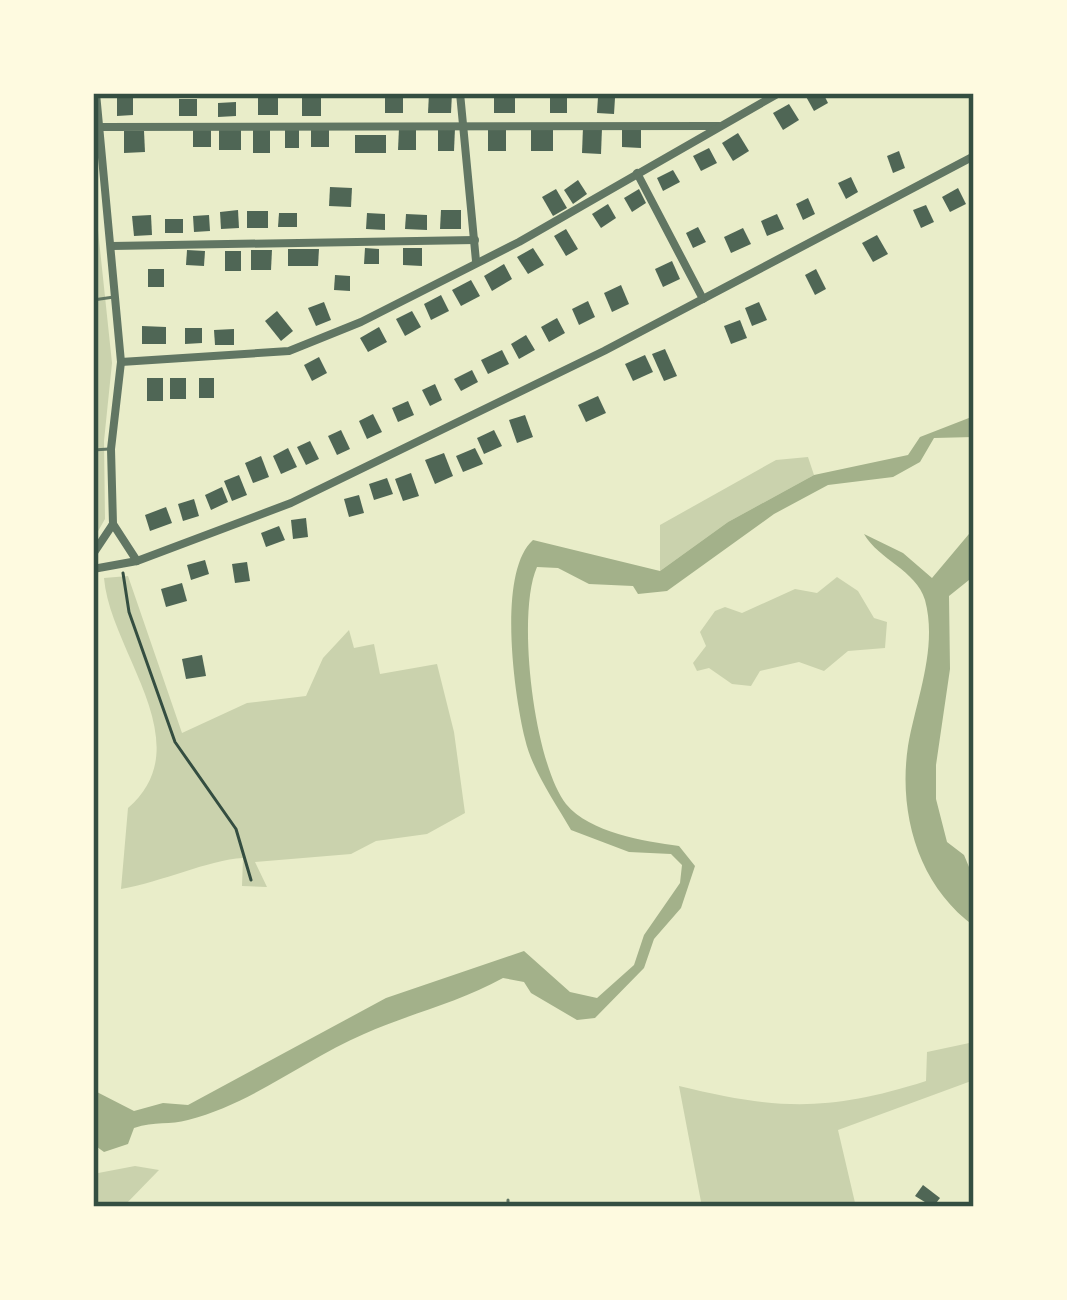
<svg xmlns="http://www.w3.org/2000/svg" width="1067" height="1300" font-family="'PT Sans Narrow',sans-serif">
<rect width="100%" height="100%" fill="#e9edc9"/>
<g fill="#cad2ad">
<polygon points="93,183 112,363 104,441 105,519 93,540"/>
<polygon points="808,457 814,475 728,522 660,571 660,525 776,460"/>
<path d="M128 576 182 733 247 703 306 696 323 658 349 630 354 648 374 644 380 674 437 664 454 732 465 813 427 834 376 841 351 854 255 862 267 887 242 886 243 858C208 860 162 882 121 889L128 808C202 744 110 652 104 578Z"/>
<polygon points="837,577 858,591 874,618 887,622 885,648 848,651 824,671 799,662 760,671 751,686 732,684 709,668 697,671 693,663 706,646 700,632 715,611 725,607 742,613 795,589 817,593"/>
<path d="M974 1042V1080L838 1130 856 1207H702L679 1086C777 1110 829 1112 926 1081L927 1052Z"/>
<polygon points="135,1166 159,1170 123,1207 93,1207 93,1174"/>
</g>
<g fill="#a3b18a">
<path d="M974 416V437L934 438 920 462 893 477 828 485 774 514 667 591 638 594 633 586 589 584 558 568 537 567C516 614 534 763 566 804 590 833 644 841 679 846L695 866 681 908 654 939 644 968 595 1018 577 1020 531 993 524 982 503 978C458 1003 411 1013 364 1034 304 1060 253 1103 188 1120 170 1125 155 1121 134 1128L128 1144 104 1152 93 1144V1090L134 1111 163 1103 188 1105 386 998 524 951 570 992 597 998 634 965 644 935 680 883 682 865 671 854 629 852 571 830C555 802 532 770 525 739 514 694 497 572 533 540L660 571 728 522 814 475 908 455 920 437Z"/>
<path d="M974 528V576L949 596 950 669 936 765V799L947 842 964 855 974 879V926C918 885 898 813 908 746 916 700 938 648 925 600 916 570 879 560 864 534L903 553 932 578Z"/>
</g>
<g fill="#4f6655">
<polygon points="117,93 133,93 133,115 117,116"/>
<rect x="385" y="93" width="18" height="20"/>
<polygon points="429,93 452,93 451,113 428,113"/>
<rect x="494" y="93" width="21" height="20"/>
<polygon points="804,93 823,93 828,103 814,111"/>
<polygon points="550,94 567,95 567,113 550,113"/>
<rect x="258" y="97" width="20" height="18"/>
<rect x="302" y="97" width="19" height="19"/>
<polygon points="598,97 615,98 614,114 597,113"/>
<rect x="179" y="99" width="18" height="17"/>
<polygon points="236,102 236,116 218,117 218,103"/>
<polygon points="789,104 799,120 783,130 773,113"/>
<rect x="253" y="127" width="17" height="26"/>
<rect x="285" y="127" width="14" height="21"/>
<rect x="311" y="127" width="18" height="20"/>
<polygon points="583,127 602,128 601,154 582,153"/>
<polygon points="399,128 416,128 416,150 398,150"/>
<polygon points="438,128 455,128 454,151 438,151"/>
<rect x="488" y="128" width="18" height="23"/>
<rect x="531" y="128" width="22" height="23"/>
<rect x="193" y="129" width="18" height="18"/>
<polygon points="241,129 241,150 219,150 219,130"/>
<polygon points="622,129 641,129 641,148 622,147"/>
<polygon points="124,131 144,131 145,152 124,153"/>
<polygon points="738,133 749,151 733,161 722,143"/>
<rect x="355" y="135" width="31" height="18"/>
<polygon points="709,148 717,163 701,171 693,156"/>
<polygon points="899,151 905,168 893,173 887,156"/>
<polygon points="673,170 680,182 663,191 657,178"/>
<polygon points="851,177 858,192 846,199 838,183"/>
<polygon points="578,180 587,194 573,204 564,190"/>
<polygon points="330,187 352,188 351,207 329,206"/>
<polygon points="958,188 966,204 950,212 942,197"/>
<polygon points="556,189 567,208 553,216 542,197"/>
<polygon points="639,189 646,203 632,212 624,198"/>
<polygon points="808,198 815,214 803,220 796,204"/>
<polygon points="608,204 616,218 601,228 592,214"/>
<polygon points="926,205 934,222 921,228 913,210"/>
<polygon points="238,210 239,228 221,229 220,212"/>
<polygon points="441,210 461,210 461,229 440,229"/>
<rect x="247" y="211" width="21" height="17"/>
<polygon points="279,213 297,213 297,227 278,227"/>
<polygon points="367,213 385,214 385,230 366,229"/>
<polygon points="406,214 427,215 427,230 405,229"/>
<polygon points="777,214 784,229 767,236 761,221"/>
<polygon points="151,215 152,235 134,236 132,216"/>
<polygon points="209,215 210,231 194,232 193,216"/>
<rect x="165" y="219" width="18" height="14"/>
<polygon points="698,227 706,242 693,248 686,233"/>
<polygon points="743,228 751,244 731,253 724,237"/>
<polygon points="566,229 578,249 566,256 554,236"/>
<polygon points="877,235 888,254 873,262 862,243"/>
<polygon points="365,248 379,249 379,264 364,264"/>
<polygon points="403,248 422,248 422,266 403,265"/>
<polygon points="533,248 544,265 528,274 517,257"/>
<polygon points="288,249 319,249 318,266 288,266"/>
<polygon points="187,250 205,251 204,266 186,265"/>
<polygon points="251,250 272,250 271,270 251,270"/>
<rect x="225" y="251" width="16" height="20"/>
<polygon points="672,261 680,279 663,287 655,269"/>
<polygon points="504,264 512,279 492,291 484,276"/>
<rect x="148" y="269" width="16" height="18"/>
<polygon points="816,269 826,289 815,295 805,275"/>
<polygon points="335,275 350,276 350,291 334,290"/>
<polygon points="471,280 480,296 461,306 452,290"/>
<polygon points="621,285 629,304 612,312 604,293"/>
<polygon points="441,295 449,311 431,320 424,304"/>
<polygon points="588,301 595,317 579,325 572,309"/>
<polygon points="324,302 331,320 316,326 308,308"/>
<polygon points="759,302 767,320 752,326 745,308"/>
<polygon points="277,311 293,331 281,341 265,321"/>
<polygon points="412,311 421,327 405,336 396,319"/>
<polygon points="557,318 565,333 549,342 541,327"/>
<polygon points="740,320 747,338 731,344 724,326"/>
<polygon points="142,326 166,327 166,344 142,344"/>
<polygon points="379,327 387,342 368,352 360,338"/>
<polygon points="185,328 202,328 202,343 185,344"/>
<polygon points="234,329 234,345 215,345 214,330"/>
<polygon points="526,335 535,350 519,359 511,344"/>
<polygon points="665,349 677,376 664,381 652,354"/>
<polygon points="502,350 509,364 488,374 481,360"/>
<polygon points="645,355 653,372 633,381 625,364"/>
<polygon points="319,357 327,373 312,381 304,365"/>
<polygon points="472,370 478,382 461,391 454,379"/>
<rect x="147" y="378" width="16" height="23"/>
<rect x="170" y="378" width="16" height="21"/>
<rect x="199" y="378" width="15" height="20"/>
<polygon points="435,384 442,400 430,406 422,390"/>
<polygon points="598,396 606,413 586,422 578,405"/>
<polygon points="408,401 414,415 398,422 392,408"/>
<polygon points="373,414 382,432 367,439 359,421"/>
<polygon points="525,415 533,437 517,443 509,420"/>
<polygon points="341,430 350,449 337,455 328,436"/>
<polygon points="494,430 502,446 484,454 477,438"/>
<polygon points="310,441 319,459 306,465 297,447"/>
<polygon points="288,448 297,467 281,474 273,456"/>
<polygon points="475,448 483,464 463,472 456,456"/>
<polygon points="444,453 453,476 435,484 425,460"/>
<polygon points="261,456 269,477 253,483 245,463"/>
<polygon points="411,473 419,496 403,501 395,479"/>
<polygon points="239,475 247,495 232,501 224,481"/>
<polygon points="387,478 393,494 374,500 369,484"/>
<polygon points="222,487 228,502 211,510 205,495"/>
<polygon points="359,495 364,513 349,517 344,499"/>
<polygon points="194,499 199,516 183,521 178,504"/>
<polygon points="166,507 172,523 150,531 145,515"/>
<polygon points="306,518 308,537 293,539 291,520"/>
<polygon points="279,526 285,540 266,547 261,533"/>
<polygon points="205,560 209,574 191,580 187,565"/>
<polygon points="247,562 250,581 235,583 232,564"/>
<polygon points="182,583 187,601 166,607 161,589"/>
<polygon points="202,655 206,676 186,679 182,659"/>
<polygon points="923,1185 940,1198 933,1207 915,1196"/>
</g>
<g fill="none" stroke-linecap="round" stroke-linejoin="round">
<polyline stroke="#344e41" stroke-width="3" points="123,573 129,612 175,742 236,829 251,880"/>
<g stroke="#617663" stroke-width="3">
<polyline points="93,300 114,297"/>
<polyline points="93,450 109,449"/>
<polyline points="508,1207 508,1200"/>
</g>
<g stroke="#617663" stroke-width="8">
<polyline points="460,93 476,261"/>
<polyline points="101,127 719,126"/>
<polyline points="637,173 703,299"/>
<polyline points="112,246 475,240"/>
<polyline points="121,362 289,351 361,322 519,242 779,93"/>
<polyline points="113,524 137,561"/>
<polyline points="93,554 113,524 111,449 121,362 96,93"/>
<polyline points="93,569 137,561 291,503 604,351 974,156"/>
</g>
</g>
<rect width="1067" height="1300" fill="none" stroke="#fefae0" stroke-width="192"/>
<rect x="96" y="96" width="875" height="1108" fill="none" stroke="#344e41" stroke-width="4.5"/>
</svg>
